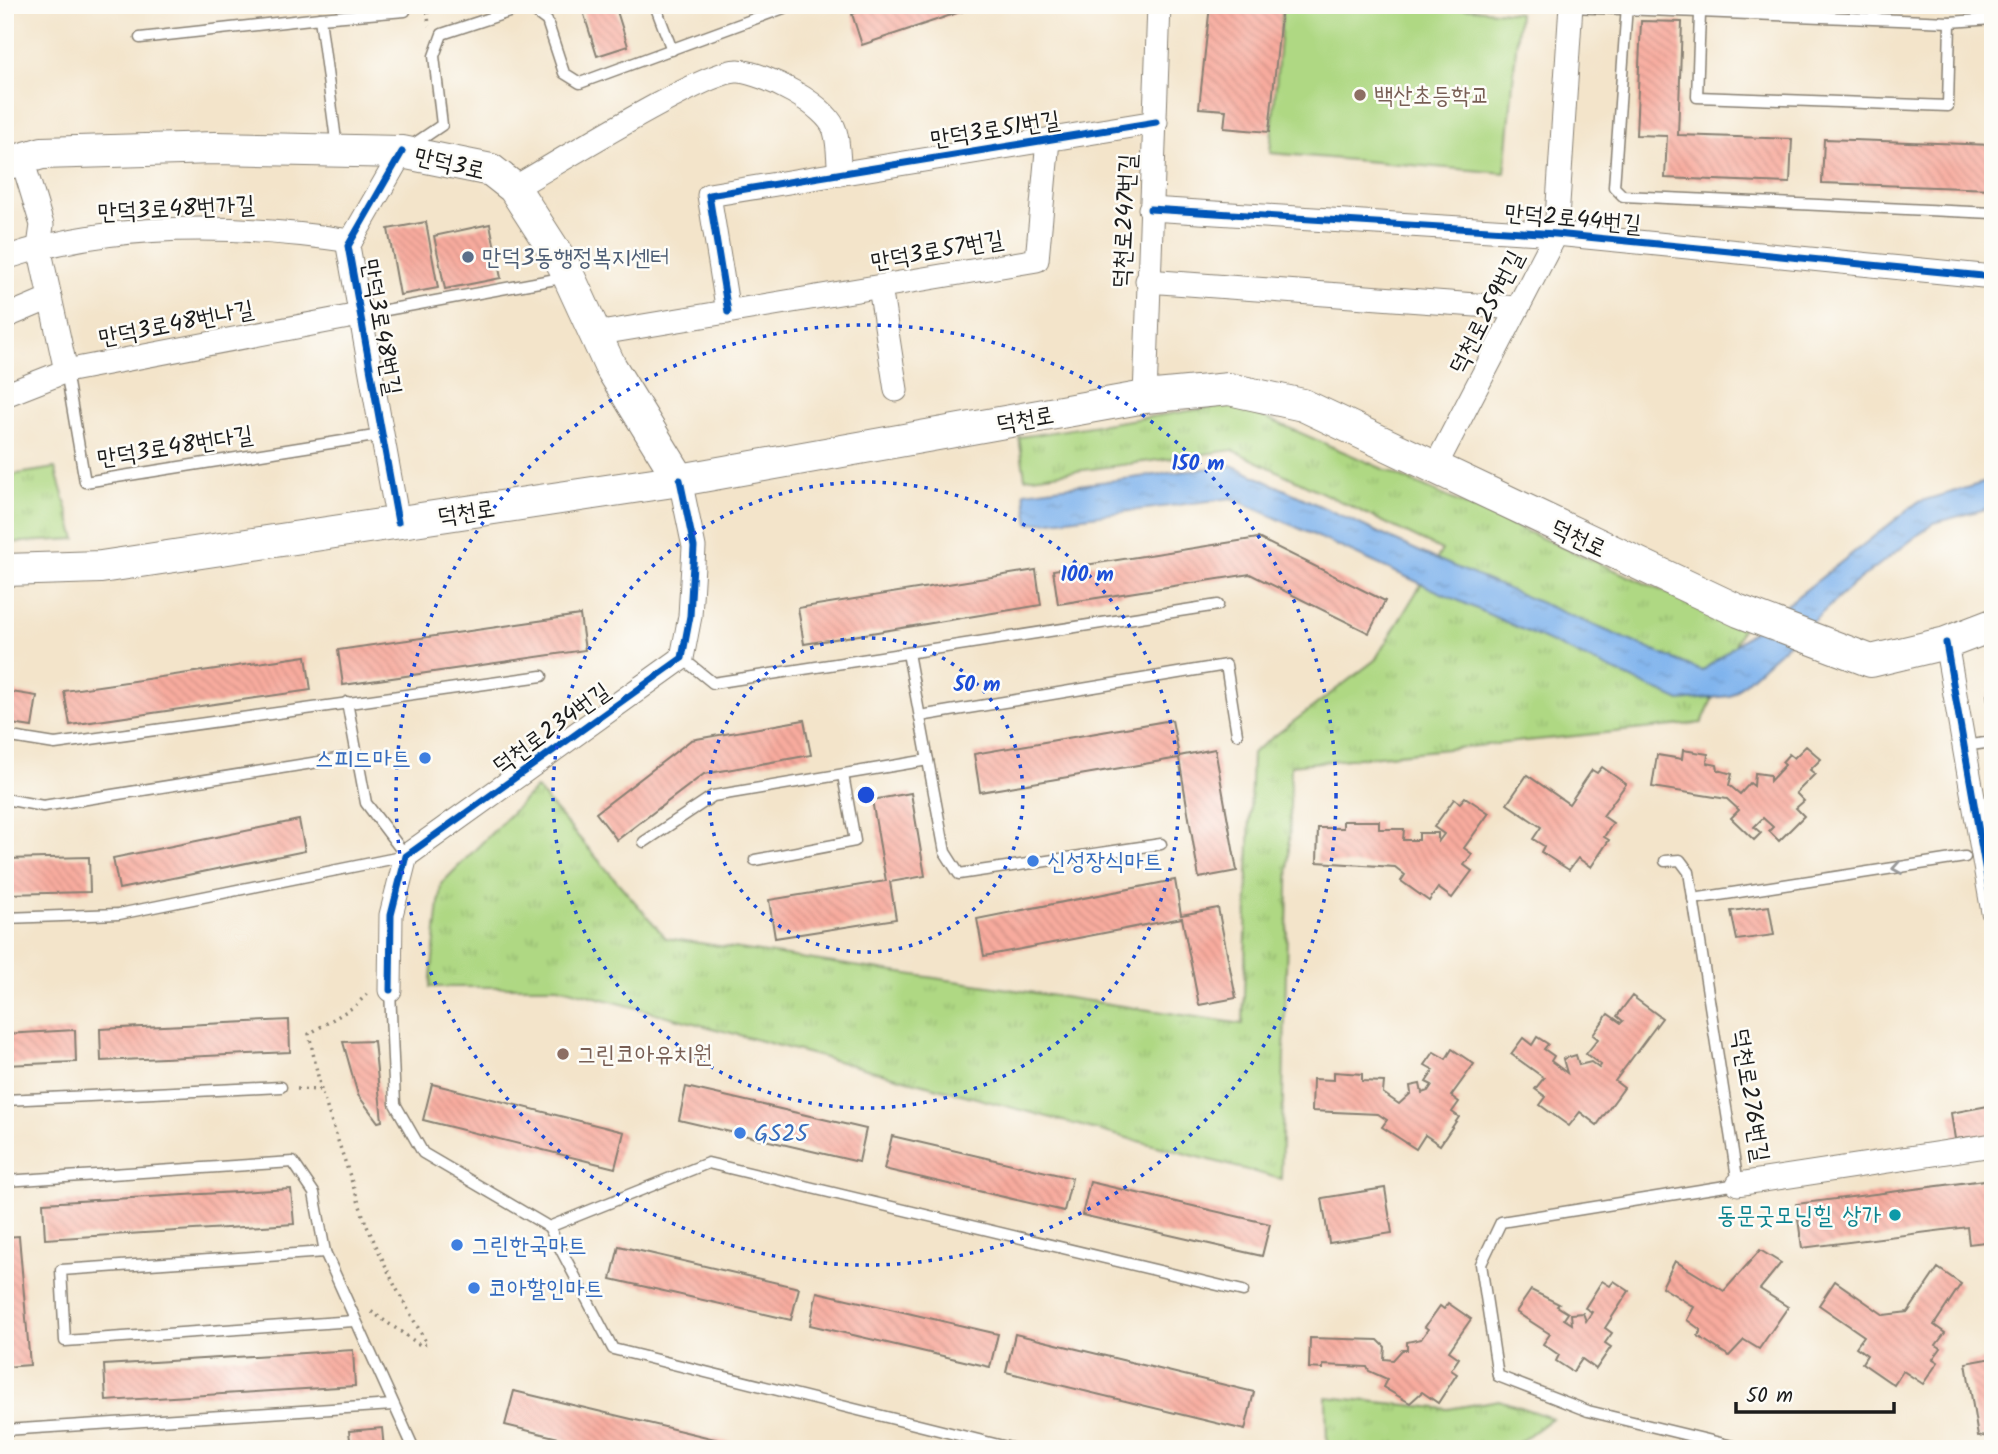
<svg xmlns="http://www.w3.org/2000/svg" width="1998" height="1454" font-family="Kalam,'Poor Story',sans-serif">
<defs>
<pattern id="grass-tufts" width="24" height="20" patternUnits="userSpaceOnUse" patternTransform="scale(1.75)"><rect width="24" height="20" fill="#afd883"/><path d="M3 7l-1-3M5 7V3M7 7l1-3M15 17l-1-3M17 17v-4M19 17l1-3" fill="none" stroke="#96b971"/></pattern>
<pattern id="water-ripples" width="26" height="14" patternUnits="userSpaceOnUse" patternTransform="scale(1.75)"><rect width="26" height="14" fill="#7fb3ed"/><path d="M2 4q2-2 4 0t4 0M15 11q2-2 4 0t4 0" fill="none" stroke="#6d99cb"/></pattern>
<pattern id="building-back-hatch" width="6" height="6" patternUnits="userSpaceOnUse" patternTransform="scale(1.75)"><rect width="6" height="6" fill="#f8ab9e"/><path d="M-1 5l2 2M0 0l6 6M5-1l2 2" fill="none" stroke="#d49388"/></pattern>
</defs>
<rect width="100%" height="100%" fill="#fdfcf7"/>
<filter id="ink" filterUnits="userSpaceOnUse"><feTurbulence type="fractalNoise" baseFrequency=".0143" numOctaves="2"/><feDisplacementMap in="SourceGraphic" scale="14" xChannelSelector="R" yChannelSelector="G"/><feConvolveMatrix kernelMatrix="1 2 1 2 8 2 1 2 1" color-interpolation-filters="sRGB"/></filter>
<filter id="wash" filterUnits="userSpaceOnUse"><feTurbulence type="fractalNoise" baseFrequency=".00686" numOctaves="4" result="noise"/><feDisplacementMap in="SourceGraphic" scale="28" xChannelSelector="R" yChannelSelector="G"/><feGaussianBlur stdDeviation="1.57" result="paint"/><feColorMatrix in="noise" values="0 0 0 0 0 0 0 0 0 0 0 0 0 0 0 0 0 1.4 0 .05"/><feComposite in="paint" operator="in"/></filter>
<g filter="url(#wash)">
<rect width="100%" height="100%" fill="#f3e4ca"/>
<g fill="url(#grass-tufts)" stroke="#667a50" stroke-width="2">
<polygon points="1234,404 1743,626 1702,723 1291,765 1281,1179 558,987 430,987 441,884 536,788 666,938 1243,1024 1252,753 1375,660 1442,550 1233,450 1025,478 1019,437"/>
<polygon points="55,468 76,539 5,543 5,476"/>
<polygon points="1326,1397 1448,1409 1499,1400 1552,1418 1510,1449 1327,1449"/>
</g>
<polygon fill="#afd883" stroke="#667a50" stroke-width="2" points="1283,5 1428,5 1519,13 1505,173 1270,153"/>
<polygon fill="url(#water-ripples)" stroke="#4e6884" stroke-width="2" points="1231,465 1427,555 1702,671 1918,502 1993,480 1993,507 1934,523 1854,584 1730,696 1680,701 1232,498 1029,524 1024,492"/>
<g id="blocks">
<g fill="url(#building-back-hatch)">
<polygon points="581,5 615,5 628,46 597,56"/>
<polygon points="879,5 978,5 978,6 862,45 852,14"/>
<polygon points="1210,5 1282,5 1269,132 1224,128 1226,110 1199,108"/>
<polygon points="1641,21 1682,22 1678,135 1792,139 1790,183 1665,178 1667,136 1636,135"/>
<polygon points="1824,139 1993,145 1992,189 1822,183"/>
<polygon points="426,222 438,288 400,295 388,229"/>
<polygon points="490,224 501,278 445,289 434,236"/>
<polygon points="1258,538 1385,601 1369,633 1250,574 1058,604 1053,570"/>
<polygon points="1036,570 1041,605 804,644 798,608"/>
<polygon points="580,615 585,650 343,685 338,650"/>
<polygon points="306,656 311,690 70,725 64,691"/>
<polygon points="5,691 37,696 32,727 5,723"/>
<polygon points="1993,694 1993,725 1991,725 1987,695"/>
<polygon points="804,720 811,755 704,774 617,840 596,813 691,740"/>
<polygon points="1172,720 1179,756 1215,749 1237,871 1199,878 1179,758 980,792 974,754"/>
<polygon points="1806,746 1821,759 1810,770 1815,774 1796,793 1804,801 1796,808 1804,816 1779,841 1769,831 1773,827 1763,818 1754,827 1761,833 1754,840 1731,818 1739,810 1727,799 1652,787 1657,755 1682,759 1683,750 1708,754 1707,763 1717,765 1718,770 1732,774 1729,785 1740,794 1750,783 1754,786 1755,773 1770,775 1770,781 1785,765 1782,762 1789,754 1794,758"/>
<polygon points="1602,767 1626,784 1603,816 1613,823 1604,837 1609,840 1591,867 1578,858 1569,870 1541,852 1544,846 1533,839 1541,827 1507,804 1527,775 1569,804 1592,770 1597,773"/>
<polygon points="911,793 925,876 890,882 896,919 775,938 769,900 886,881 872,800"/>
<polygon points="1465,797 1489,813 1464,848 1472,854 1464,865 1472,871 1452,898 1438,888 1429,901 1401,881 1405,875 1395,867 1317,862 1318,828 1343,828 1343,821 1379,821 1379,829 1404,829 1403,840 1419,840 1419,833 1438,833 1438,842 1444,834 1434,827 1454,799 1460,803"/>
<polygon points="299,820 305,851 119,889 113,858"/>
<polygon points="89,857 90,892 5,894 5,859"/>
<polygon points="1175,880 1181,915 1218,908 1236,998 1199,1005 1182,918 984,956 977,919"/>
<polygon points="1769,906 1774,935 1737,940 1731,911"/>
<polygon points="1632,996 1662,1018 1615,1081 1624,1088 1597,1125 1580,1112 1569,1126 1540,1105 1546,1097 1535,1089 1544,1078 1511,1054 1523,1038 1532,1045 1537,1037 1548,1044 1544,1049 1554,1056 1551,1061 1567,1073 1563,1059 1576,1055 1579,1065 1591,1062 1599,1068 1601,1065 1586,1054 1598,1039 1593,1035 1608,1014 1621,1023 1623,1021 1617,1016"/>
<polygon points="289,1020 290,1052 101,1061 100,1029"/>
<polygon points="75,1030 76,1062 5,1065 5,1034"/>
<polygon points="374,1041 382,1121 378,1122 358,1095 343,1042"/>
<polygon points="1452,1049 1474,1064 1451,1096 1459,1102 1452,1112 1459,1117 1440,1145 1425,1135 1416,1149 1382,1127 1387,1120 1378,1114 1312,1111 1313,1079 1334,1080 1334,1072 1362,1074 1362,1081 1384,1082 1383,1093 1399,1104 1411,1093 1410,1086 1420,1084 1422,1093 1428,1091 1432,1085 1426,1082 1434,1070 1425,1065 1434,1052 1446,1059"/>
<polygon points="432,1084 624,1132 615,1168 423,1120"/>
<polygon points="686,1087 866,1129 859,1162 679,1120"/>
<polygon points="1993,1105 1993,1134 1955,1139 1951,1113"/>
<polygon points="892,1136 1072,1178 1064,1211 884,1169"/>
<polygon points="1993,1179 1993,1241 1969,1244 1967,1227 1802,1248 1796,1204"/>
<polygon points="1090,1182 1270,1224 1262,1256 1082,1215"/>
<polygon points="1385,1188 1392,1233 1329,1243 1322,1198"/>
<polygon points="291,1189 294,1224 45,1239 43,1203"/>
<polygon points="19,1236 30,1365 5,1367 5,1237"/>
<polygon points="619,1246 799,1288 791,1320 611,1279"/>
<polygon points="1760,1250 1781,1263 1760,1289 1788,1307 1759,1349 1744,1340 1729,1356 1698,1336 1701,1330 1687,1320 1694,1307 1662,1287 1675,1261 1724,1291"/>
<polygon points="1938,1268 1961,1284 1934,1325 1945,1333 1936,1345 1941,1348 1933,1359 1938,1362 1923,1384 1903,1371 1894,1385 1862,1363 1867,1355 1856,1347 1864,1336 1819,1305 1835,1281 1884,1315 1908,1312"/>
<polygon points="1602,1281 1610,1286 1614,1281 1629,1291 1605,1328 1612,1333 1605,1343 1611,1347 1596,1369 1582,1359 1573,1372 1556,1361 1559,1355 1543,1344 1550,1334 1516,1312 1531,1290 1559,1304 1557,1306 1568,1313 1564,1319 1572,1324 1571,1314 1583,1313 1586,1321 1592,1312 1585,1308"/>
<polygon points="817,1292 998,1334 990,1367 810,1325"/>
<polygon points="1448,1303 1471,1319 1449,1351 1459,1358 1451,1370 1457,1374 1438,1403 1422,1392 1410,1403 1383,1387 1387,1379 1369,1371 1367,1367 1323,1365 1323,1369 1309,1368 1310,1338 1378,1340 1385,1347 1384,1359 1393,1360 1402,1350 1407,1350 1407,1342 1421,1339 1428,1329 1425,1327 1440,1306 1444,1309"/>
<polygon points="1015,1334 1254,1392 1245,1430 1006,1372"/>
<polygon points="353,1350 355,1386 106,1401 104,1365"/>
<polygon points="1993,1358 1993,1435 1978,1437 1966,1363"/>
<polygon points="514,1391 736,1444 735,1449 604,1449 505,1425"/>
<polygon points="382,1428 384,1449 351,1449 349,1431"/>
</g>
</g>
</g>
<g filter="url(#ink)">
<use href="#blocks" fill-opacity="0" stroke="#888073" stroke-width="2"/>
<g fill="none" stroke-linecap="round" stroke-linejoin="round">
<defs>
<g id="lane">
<polyline points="655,5 672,50"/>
<polyline points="1627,5 1614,187 1623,196 1993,213"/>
<polyline points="1571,7 1950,22 1993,19"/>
<polyline points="1700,14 1697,97 1948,106 1950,22"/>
<polyline points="320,18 405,11"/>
<polyline points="140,38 320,18 337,148"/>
<polyline points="411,146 442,125 434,56 442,34 527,6 547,21 564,73 580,83 792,5"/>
<polyline points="359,315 567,277"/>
<polyline points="66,371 85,482 381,435"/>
<polyline points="908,653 945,852 959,874 1161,844"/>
<polyline points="682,658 713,683 1218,605"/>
<polyline points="920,716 1226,665 1237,734"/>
<polyline points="5,736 55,744 542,676"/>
<polyline points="1963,746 1993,742"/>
<polyline points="5,799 43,806 356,756"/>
<polyline points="644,842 713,796 928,760"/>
<polyline points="755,860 855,841 843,775"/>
<polyline points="1665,861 1680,860 1689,872 1738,1184 1501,1222 1481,1264 1498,1376 1588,1411 1745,1449"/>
<polyline points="1693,899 1965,857"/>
<polyline points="5,918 119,914 406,856 366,803 347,702"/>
<polyline points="390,990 395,1104 423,1153 549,1227 613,1349 1015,1449"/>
<polyline points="5,1100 281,1087"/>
<polyline points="5,1181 293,1162 314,1193 325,1252 414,1449"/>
<polyline points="549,1227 708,1163 1243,1291"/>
<polyline points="325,1252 61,1270 65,1341 354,1321"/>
<polyline points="5,1430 393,1405"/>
</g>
<g id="street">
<polyline points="22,159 42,225 39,247 66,371"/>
<path d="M514 188C551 167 707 69 738 71 764 73 828 105 835 131 839 144 838 160 840 174"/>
<polyline points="1150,209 1556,234 1993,277"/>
<path d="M5 258C115 221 237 224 351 241"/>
<polyline points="1147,281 1517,308"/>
<polyline points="880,287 896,390"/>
<polyline points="728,312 709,195 1156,122"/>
<polyline points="5,317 50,298"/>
<polyline points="595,334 1037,260 1048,140"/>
<polyline points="5,395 66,371 359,315"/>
<polyline points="1145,397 1159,5"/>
<polyline points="1434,469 1556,234 1571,5"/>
<polyline points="398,522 348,246 402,152"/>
<polyline points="1946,643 1993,912"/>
<polyline points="390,990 391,915 406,856 682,658 690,616 694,547 680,480"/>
<polyline points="1738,1184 1993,1145"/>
</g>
<g id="secondary">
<polyline points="5,164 42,153 215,148 402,152 491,170 514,188 563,264 610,366 680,480"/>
<polyline points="5,570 101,567 680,480 1145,397 1229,389 1303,405 1739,611 1871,661 1946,643 1993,625"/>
</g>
</defs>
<use href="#lane" stroke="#888073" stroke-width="13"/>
<use href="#street" stroke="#888073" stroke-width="25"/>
<use href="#secondary" stroke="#888073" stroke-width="34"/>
<g stroke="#888073" stroke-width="3.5" stroke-dasharray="2 5" stroke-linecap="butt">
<polyline points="427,5 429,26"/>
<polyline points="297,1089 321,1090 366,1224 395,1286 427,1344 420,1345 369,1310"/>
<polyline points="321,1090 309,1034 355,1006 369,992"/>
</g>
<use href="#lane" stroke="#fff" stroke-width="10"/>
<use href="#street" stroke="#fff" stroke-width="23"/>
<use href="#secondary" stroke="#fff" stroke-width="32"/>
<defs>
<g id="cycleway">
<polyline points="1150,209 1556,234 1993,277"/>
<polyline points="728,312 709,195 1156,122"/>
<polyline points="398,522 348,246 402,152"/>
<polyline points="1946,643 1993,912"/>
<polyline points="390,990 391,915 406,856 682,658 690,616 694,547 680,480"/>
</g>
</defs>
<use href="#cycleway" stroke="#fdfcf7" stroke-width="11"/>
<use href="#cycleway" stroke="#0057b8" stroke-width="7"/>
</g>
<defs><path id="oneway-chevron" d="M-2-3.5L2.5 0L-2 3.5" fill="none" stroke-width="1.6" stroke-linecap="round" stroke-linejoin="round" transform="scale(1.75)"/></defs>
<use stroke="#999" href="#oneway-chevron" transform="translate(1897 868) rotate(171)"/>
</g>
<g fill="none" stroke="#1d4ed8" stroke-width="3.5" stroke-dasharray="3.5 7">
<circle cx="866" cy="795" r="157"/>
<circle cx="866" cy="795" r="313"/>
<circle cx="866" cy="795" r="470"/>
</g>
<g fill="#8d6e63" stroke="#fdfcf7" stroke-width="2.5">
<circle cx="1360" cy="95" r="7"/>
<circle cx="563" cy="1054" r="7"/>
</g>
<circle fill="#5c6f8a" stroke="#fdfcf7" stroke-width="2.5" cx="468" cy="257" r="7"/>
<g fill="#3f7fe0" stroke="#fdfcf7" stroke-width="2.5">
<circle cx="425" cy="758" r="7"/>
<circle cx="1033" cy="861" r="7"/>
<circle cx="740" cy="1133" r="7"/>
<circle cx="457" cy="1245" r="7"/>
<circle cx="474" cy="1288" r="7"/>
</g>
<circle fill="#0f9aa8" stroke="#fdfcf7" stroke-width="2.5" cx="1895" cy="1215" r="7"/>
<g text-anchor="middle" stroke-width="5" stroke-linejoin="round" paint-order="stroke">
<g font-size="24" fill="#785e54" stroke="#fdfcf7" text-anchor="start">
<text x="1374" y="103">백산초등학교</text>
<text x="577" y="1062">그린코아유치원</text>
</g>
<g font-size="24" fill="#1c1c1c" stroke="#fdfcf7">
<text transform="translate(995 129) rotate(-9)" y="8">만덕3로51번길</text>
<text transform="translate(450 163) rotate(13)" y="8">만덕3로</text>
<text transform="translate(176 208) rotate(-3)" y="8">만덕3로48번가길</text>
<text transform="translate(1573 218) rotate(5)" y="8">만덕2로44번길</text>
<text transform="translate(1124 221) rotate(-87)" y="8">덕천로247번길</text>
<text transform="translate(937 250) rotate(-10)" y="8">만덕3로57번길</text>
<text transform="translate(1486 312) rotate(-63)" y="8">덕천로259번길</text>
<text transform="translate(176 323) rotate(-11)" y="8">만덕3로48번나길</text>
<text transform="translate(382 327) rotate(80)" y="8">만덕3로48번길</text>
<text transform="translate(1025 419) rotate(-10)" y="8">덕천로</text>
<text transform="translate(175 446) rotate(-9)" y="8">만덕3로48번다길</text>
<text transform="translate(466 512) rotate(-9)" y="8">덕천로</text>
<text transform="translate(1579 538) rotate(25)" y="8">덕천로</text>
<text transform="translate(551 728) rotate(-36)" y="8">덕천로234번길</text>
<text transform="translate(1751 1095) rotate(81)" y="8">덕천로276번길</text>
</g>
<g font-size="24" fill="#4e5e75" stroke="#fdfcf7" text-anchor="start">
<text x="482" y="265">만덕3동행정복지센터</text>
</g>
<g font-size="24" fill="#366cbe" stroke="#fdfcf7" text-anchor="start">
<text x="411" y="766" text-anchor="end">스피드마트</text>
<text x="1047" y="869">신성장식마트</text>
<text x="754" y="1141">GS25</text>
<text x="471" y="1253">그린한국마트</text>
<text x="488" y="1296">코아할인마트</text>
</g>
<g font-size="24" fill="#0d838f" stroke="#fdfcf7" text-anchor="end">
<text x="1881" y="1223">동문굿모닝힐 상가</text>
</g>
</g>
<circle cx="866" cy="795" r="10" fill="#1d4ed8" stroke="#fdfcf7" stroke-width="3.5"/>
<g font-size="21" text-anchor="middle" font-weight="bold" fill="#1d4ed8" stroke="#fdfcf7" stroke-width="5" stroke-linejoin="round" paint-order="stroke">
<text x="1198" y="470">150 m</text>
<text x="1087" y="581">100 m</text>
<text x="977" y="691">50 m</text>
</g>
<rect width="1998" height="1454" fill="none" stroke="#fdfcf7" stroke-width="28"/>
<path d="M1736 1402v10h158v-10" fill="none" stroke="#1c1c1c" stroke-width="3.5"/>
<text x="1746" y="1402" font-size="21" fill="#1c1c1c" stroke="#fdfcf7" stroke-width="5" paint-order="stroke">50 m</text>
</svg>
